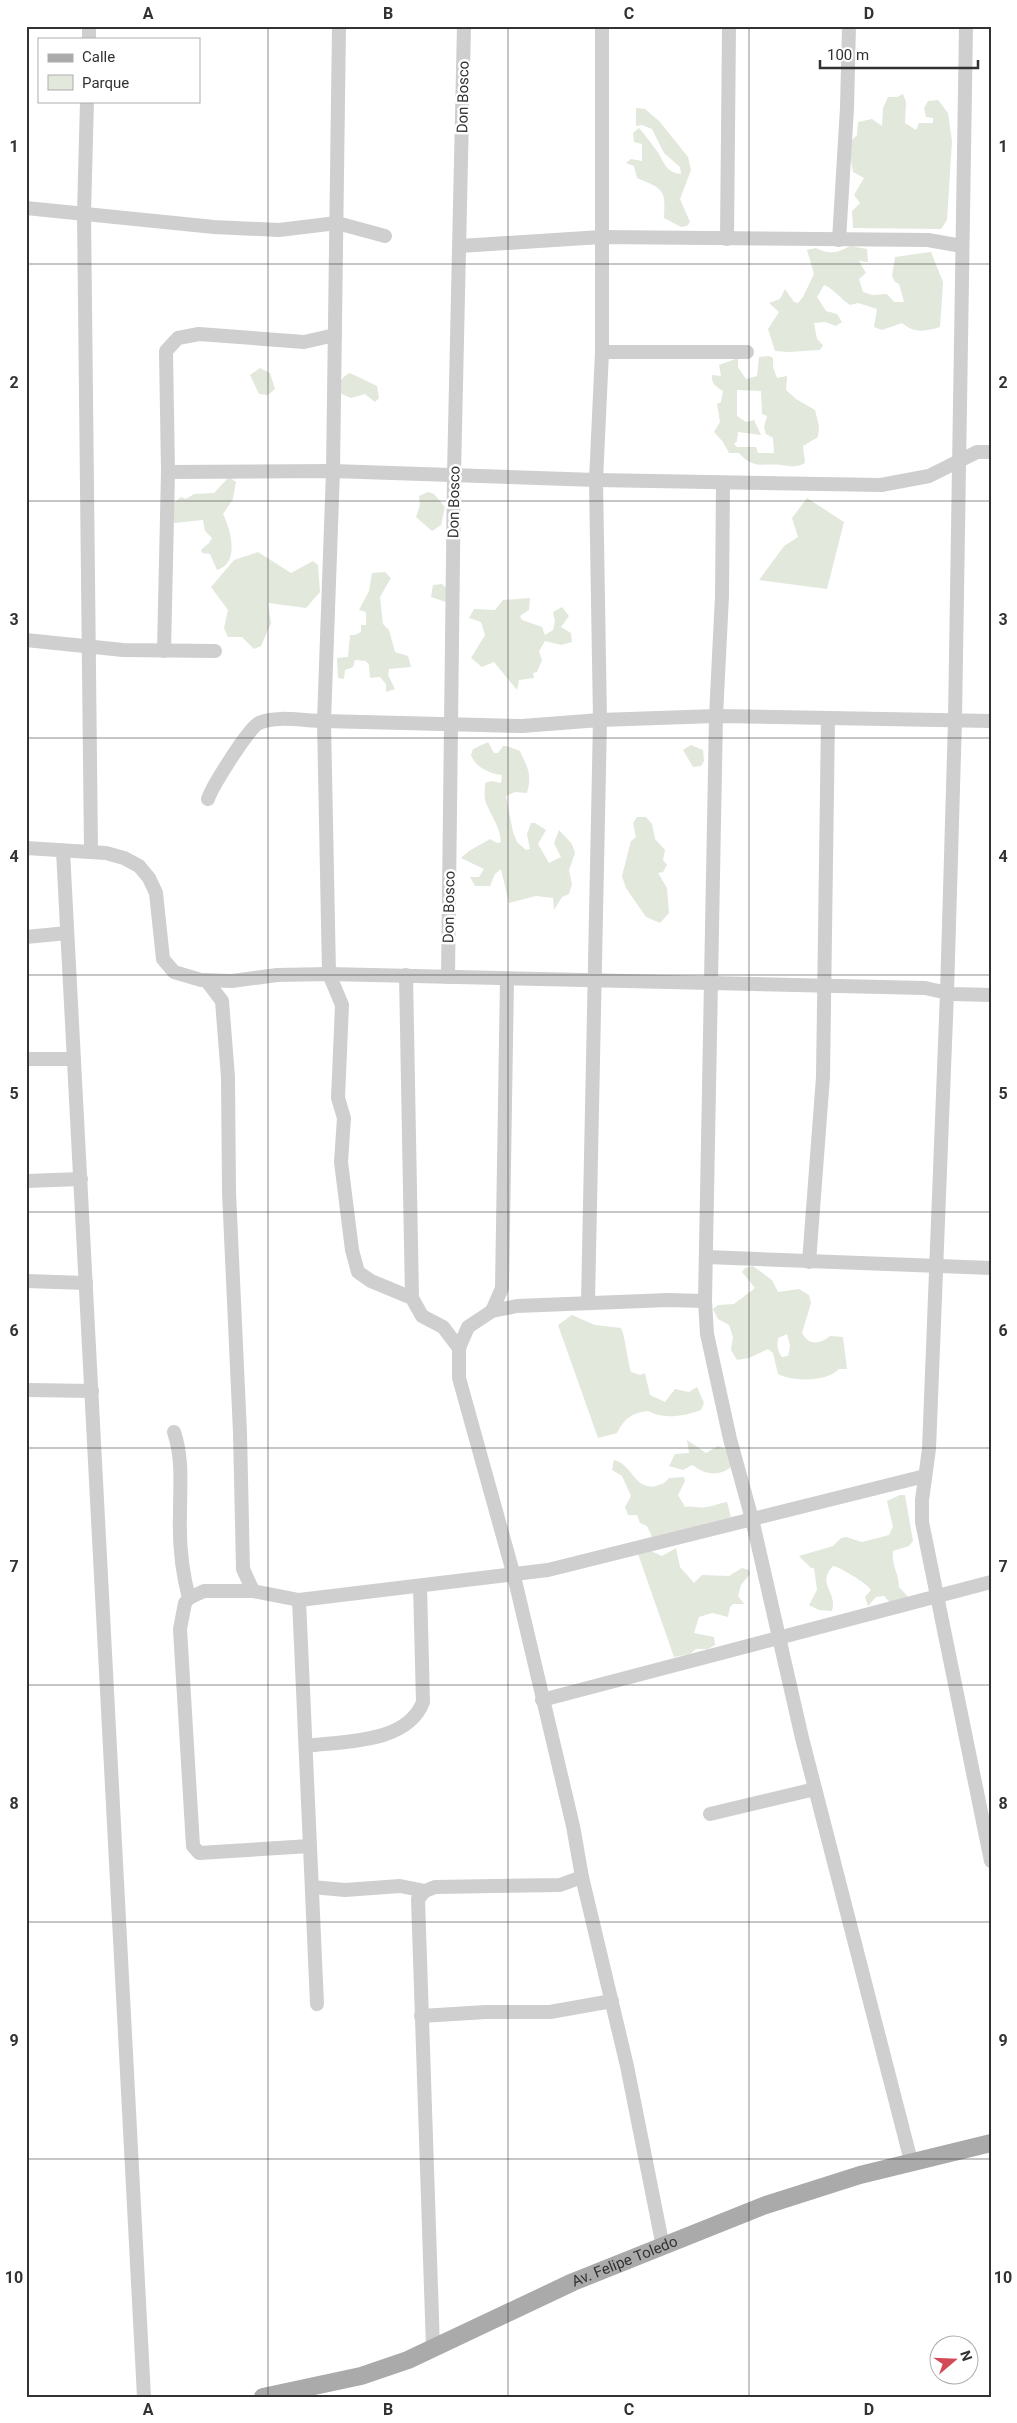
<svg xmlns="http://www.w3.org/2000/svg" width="1017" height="2423" font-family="Roboto,sans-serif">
<rect width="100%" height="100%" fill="#fff"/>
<g fill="#e2e8dc" fill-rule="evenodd">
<polygon points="903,94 906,102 905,123 916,130 919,123 933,123 933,118 926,117 924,108 928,101 938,100 948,113 952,141 947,220 941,229 853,228 852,211 860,203 854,195 864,178 853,172 848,144 857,135 858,122 872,119 882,126 883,108 888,97 897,97"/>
<path d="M636 108 645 109 659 121 688 157 691 170 680 199 690 222 687 226 681 227 664 218C666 189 663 189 637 178L634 166 626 163 631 159 642 161V144L634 142 633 133 639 128C645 135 651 143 657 151 665 163 665 172 681 174L680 167 664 153 652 129 642 125 636 126Z"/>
<path d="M850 246 867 249 868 262 859 261 866 273 859 279 863 292 872 295 887 294 894 302H904L899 284 895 282 892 276 895 257 931 252 943 282 940 327C926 331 915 334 902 323L882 330 874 327 877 309 858 303 850 305C840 299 836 290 824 285L817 297 826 311 837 314 842 322 836 326 825 322 814 323 817 339 823 345 820 350 788 352 775 351 768 329 779 312 769 303 780 299 785 289 794 302 798 303 803 297 814 274 807 250 816 248C829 255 837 253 850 246Z"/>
<path d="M769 356 773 358V367L777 378 787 376 786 390 796 399 815 410 819 426 818 437 803 446 805 463C796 468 791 466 781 465 763 463 754 470 739 453H729L723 442 714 432 720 422 717 404 721 402 723 391C716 386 711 384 712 375L721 376 719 365 738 358V367L746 379 757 376 759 357ZM737 390 761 391 762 414 767 416 764 427 766 434 773 438 774 453H758L756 447H737L734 444 737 441 738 432 761 435 754 420 746 422 737 416Z"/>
<polygon points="260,368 270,373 275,389 268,395 259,394 250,375"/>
<path d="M350 373 377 386 379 398 375 402 365 394 351 398 337 392C339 383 341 377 350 373Z"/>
<path d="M229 477 236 482 233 499 223 514C231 530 240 563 217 570L210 554 202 553 201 550 209 543 212 538 205 531 203 520 174 523 170 512 174 503 181 497 186 499 194 494 214 493Z"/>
<polygon points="428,492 434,494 445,507 441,525 432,531 416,517 420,505 419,496"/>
<polygon points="807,498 844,522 827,589 759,580 784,546 798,537 792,518"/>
<polygon points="258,552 291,573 313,561 318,565 320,592 306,608 268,603 271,623 261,646 254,649 242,637 228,637 224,628 228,610 211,587 234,560"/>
<polygon points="385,572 391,578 380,597 383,624 389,630 395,652 408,656 411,667 389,669 388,675 395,689 386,692 386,684 380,677 370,678 369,665 366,661 355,660 353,667 345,670 344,679 338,678 337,658 348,657 350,635 355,635 361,632 361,625 366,625 366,612 359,610 369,591 372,573"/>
<polygon points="442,584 450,592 446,602 431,597 433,585"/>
<polygon points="530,598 529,610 520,616 522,620 542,627 545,635 553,630 555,621 553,612 562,607 569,616 561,627 571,633 572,642 561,645 545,641 539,651 542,660 537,672 533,673 534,678 519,680 517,690 494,662 482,667 471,658 485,635 481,622 469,618 474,609 495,610 503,600"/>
<path d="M488 742 494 753H498L503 746H507L520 751C528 769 532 773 527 793L515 792 506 796 513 832 517 842 526 850 530 849 527 834 531 823H535L546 830 538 844 549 863 561 857 554 843 559 830 572 844 575 853 569 870 572 884 569 894 562 897 554 910 553 898 536 896 509 903 501 869 495 874 490 886H475L470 877H479L484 869 461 858 469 851 490 839 497 843 501 842C500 825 490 815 485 800 484 794 485 789 485 783L491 781 501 783 502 775C490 774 475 767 471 755L473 749Z"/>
<polygon points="691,745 703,750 704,761 701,766 693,767 683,750"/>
<polygon points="637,817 646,817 652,824 655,839 665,850 663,860 667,865 663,872 658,873 667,888 669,913 660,923 646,917 626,888 622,876 631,841 636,837 633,823"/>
<path d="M753 1266 772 1280 778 1292 799 1289 809 1295 811 1303 802 1333C809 1346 820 1344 830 1336L843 1337 847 1369H839C827 1382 793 1382 778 1374L773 1353 768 1349 749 1358 737 1360 731 1350 733 1337 729 1325 718 1319 713 1309 718 1305 734 1304 755 1288 742 1272 745 1268ZM787 1334 790 1346 788 1356 782 1357C777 1350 777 1346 778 1338Z"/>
<path d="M572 1315 595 1325 621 1328C624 1331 628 1363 631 1372L640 1375 645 1373 650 1395 665 1402 675 1389 689 1392 697 1387 704 1403 701 1410C684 1416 665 1420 648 1411 631 1413 625 1418 617 1433L598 1438 558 1325Z"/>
<path d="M687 1440 706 1453 718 1446 727 1450 732 1458 730 1468C716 1477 705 1474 692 1465L683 1470 669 1466 675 1454 689 1453Z"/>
<path d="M614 1460C632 1464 635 1491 656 1486 662 1484 665 1483 669 1478L684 1477 685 1481 678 1495 685 1507C692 1505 700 1509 706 1507 714 1506 720 1503 727 1502L731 1517 652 1537 647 1526 640 1523 637 1515H628L625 1507 631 1496 622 1476 612 1470Z"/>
<path d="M900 1495H905L913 1541 909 1546 893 1551C891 1565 899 1573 899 1587L910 1599 893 1606 884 1596 876 1597 868 1606 865 1597 871 1590C868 1584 840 1567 833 1566 816 1584 838 1593 832 1611L819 1610 809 1605 817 1590 814 1568H811L799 1556 833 1546 841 1538 846 1537 862 1542 889 1535 893 1527 887 1501Z"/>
<polygon points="676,1548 680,1567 694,1583 702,1575 729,1576 742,1568 749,1570 750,1574 741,1585 738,1596 744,1604 733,1604 730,1607 728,1617 712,1613 699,1617 694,1633 714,1637 715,1645 708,1649 696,1649 690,1654 674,1657 638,1554 651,1551 662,1556"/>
</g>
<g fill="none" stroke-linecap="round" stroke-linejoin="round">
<g stroke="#cfcfcf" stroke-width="14">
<polyline points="966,26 955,720 947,993 929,1449 922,1500 922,1522 991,1861"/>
<polyline points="89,39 89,26"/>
<polyline points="87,101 84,213 91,852"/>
<polyline points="26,208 214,227 279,230 337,223 385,236"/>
<polyline points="727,239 729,26"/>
<polyline points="839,240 847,108 849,26"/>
<polyline points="460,246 601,237 928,240 962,246"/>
<polyline points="602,352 747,352"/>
<polyline points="168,472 333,471 596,480 881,485 929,476 977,452 991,452"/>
<polyline points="26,640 123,650 215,651"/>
<polyline points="164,651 168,472 166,351 178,338 199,334 304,342 335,335"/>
<path d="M208 799C212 787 249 727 259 723 277 715 304 721 324 721L333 471 339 26"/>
<polyline points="26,848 106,853 124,858 139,866 149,878 156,893 163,959 174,972 201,980 232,981 277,975 329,974 925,988 952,994 991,995"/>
<polyline points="63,851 144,2397"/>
<polyline points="26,937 67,933"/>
<polyline points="406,975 412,1298"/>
<polyline points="448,977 454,474 464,26"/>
<polyline points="206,980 222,1001 228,1077 229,1192 240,1433 243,1569 253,1591"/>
<polyline points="26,1059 74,1059"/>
<polyline points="26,1181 81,1179"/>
<polyline points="707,1257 991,1268"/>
<polyline points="809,1262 823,1077 828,718"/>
<polyline points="26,1281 86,1283"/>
<polyline points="705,1301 707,1334 730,1439 752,1519 802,1738 911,2161"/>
<polyline points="588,1303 600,720 596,480 602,352 602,26"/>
<polyline points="492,1311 502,1288 507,979"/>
<polyline points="459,1348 443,1327 422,1316 412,1298 371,1281 358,1272 352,1250 341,1162 344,1118 338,1098 342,1005 329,974 324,721 522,726 600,720 716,716 991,721"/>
<polyline points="30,1390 92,1391"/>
<path d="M174 1432C183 1459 180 1485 180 1513 179 1542 181 1569 189 1598"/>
<polyline points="299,1600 317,2004"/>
<polyline points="542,1700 991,1582"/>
<path d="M306 1746C343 1741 407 1744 423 1702L420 1586"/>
<polyline points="710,1814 815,1789"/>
<polyline points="310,1846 199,1853 193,1846 180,1629 185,1603 189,1598 204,1591 253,1591 299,1600 548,1570 925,1476"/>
<polyline points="312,1887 345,1890 400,1886 425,1891"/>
<polyline points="421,2016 486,2012 550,2012 612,2001"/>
<polyline points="663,2247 627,2066 582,1877 573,1826 514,1576 459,1378 459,1348 468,1327 492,1311 517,1306 668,1300 705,1301 716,716 722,596 723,483"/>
<polyline points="433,2348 418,1899 425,1891 435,1887 560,1885 582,1877"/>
</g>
<path stroke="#aaa" stroke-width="18" id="s1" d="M263 2397 361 2376 408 2360 573 2282 763 2206 860 2175 991 2143"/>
</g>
<path fill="none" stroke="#323232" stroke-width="1" stroke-opacity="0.55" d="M268 26V2397M508 26V2397M749 26V2397M26 264H991M26 501H991M26 738H991M26 975H991M26 1212H991M26 1448H991M26 1685H991M26 1922H991M26 2159H991"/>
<g text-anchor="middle" stroke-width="5" stroke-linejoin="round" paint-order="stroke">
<g font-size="15" fill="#323232" stroke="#fff">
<text transform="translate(463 97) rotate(-89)" y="5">Don Bosco</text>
<text transform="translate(454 502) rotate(-89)" y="5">Don Bosco</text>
<text transform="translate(449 907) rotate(-89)" y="5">Don Bosco</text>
<text dy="5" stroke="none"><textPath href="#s1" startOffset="388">Av. Felipe Toledo</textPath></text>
</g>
</g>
<rect width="1017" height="2423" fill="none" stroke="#ffffff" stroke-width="55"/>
<rect x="38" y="38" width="162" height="65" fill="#ffffff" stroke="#adadad"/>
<rect x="48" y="54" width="25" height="8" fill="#aaaaaa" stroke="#adadad"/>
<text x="82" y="62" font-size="15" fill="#323232">Calle</text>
<rect x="48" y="75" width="25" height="15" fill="#e2e8dc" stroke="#adadad"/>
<text x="82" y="88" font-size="15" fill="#323232">Parque</text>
<g transform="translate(954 2360) rotate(71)"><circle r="24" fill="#ffffff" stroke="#adadad"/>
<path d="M0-4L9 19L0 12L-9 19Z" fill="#d44957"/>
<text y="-8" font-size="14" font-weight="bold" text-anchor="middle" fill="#323232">N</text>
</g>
<path d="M820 60v8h158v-8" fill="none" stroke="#323232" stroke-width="2.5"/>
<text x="827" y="60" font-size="15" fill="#323232" stroke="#ffffff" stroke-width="4" paint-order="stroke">100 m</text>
<rect x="28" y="28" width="962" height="2368" fill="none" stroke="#323232" stroke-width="2"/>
<g font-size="16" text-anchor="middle" font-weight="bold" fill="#323232">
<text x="148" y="19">A</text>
<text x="388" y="19">B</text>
<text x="629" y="19">C</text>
<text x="869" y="19">D</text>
<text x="14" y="152">1</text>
<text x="1003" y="152">1</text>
<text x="14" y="388">2</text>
<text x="1003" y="388">2</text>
<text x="14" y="625">3</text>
<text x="1003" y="625">3</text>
<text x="14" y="862">4</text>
<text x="1003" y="862">4</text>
<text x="14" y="1099">5</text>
<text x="1003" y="1099">5</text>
<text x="14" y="1336">6</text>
<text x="1003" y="1336">6</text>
<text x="14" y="1572">7</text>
<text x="1003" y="1572">7</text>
<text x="14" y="1809">8</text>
<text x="1003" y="1809">8</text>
<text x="14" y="2046">9</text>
<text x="1003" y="2046">9</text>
<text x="14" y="2283">10</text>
<text x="1003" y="2283">10</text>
<text x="148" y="2415">A</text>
<text x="388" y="2415">B</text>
<text x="629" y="2415">C</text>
<text x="869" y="2415">D</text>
</g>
</svg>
